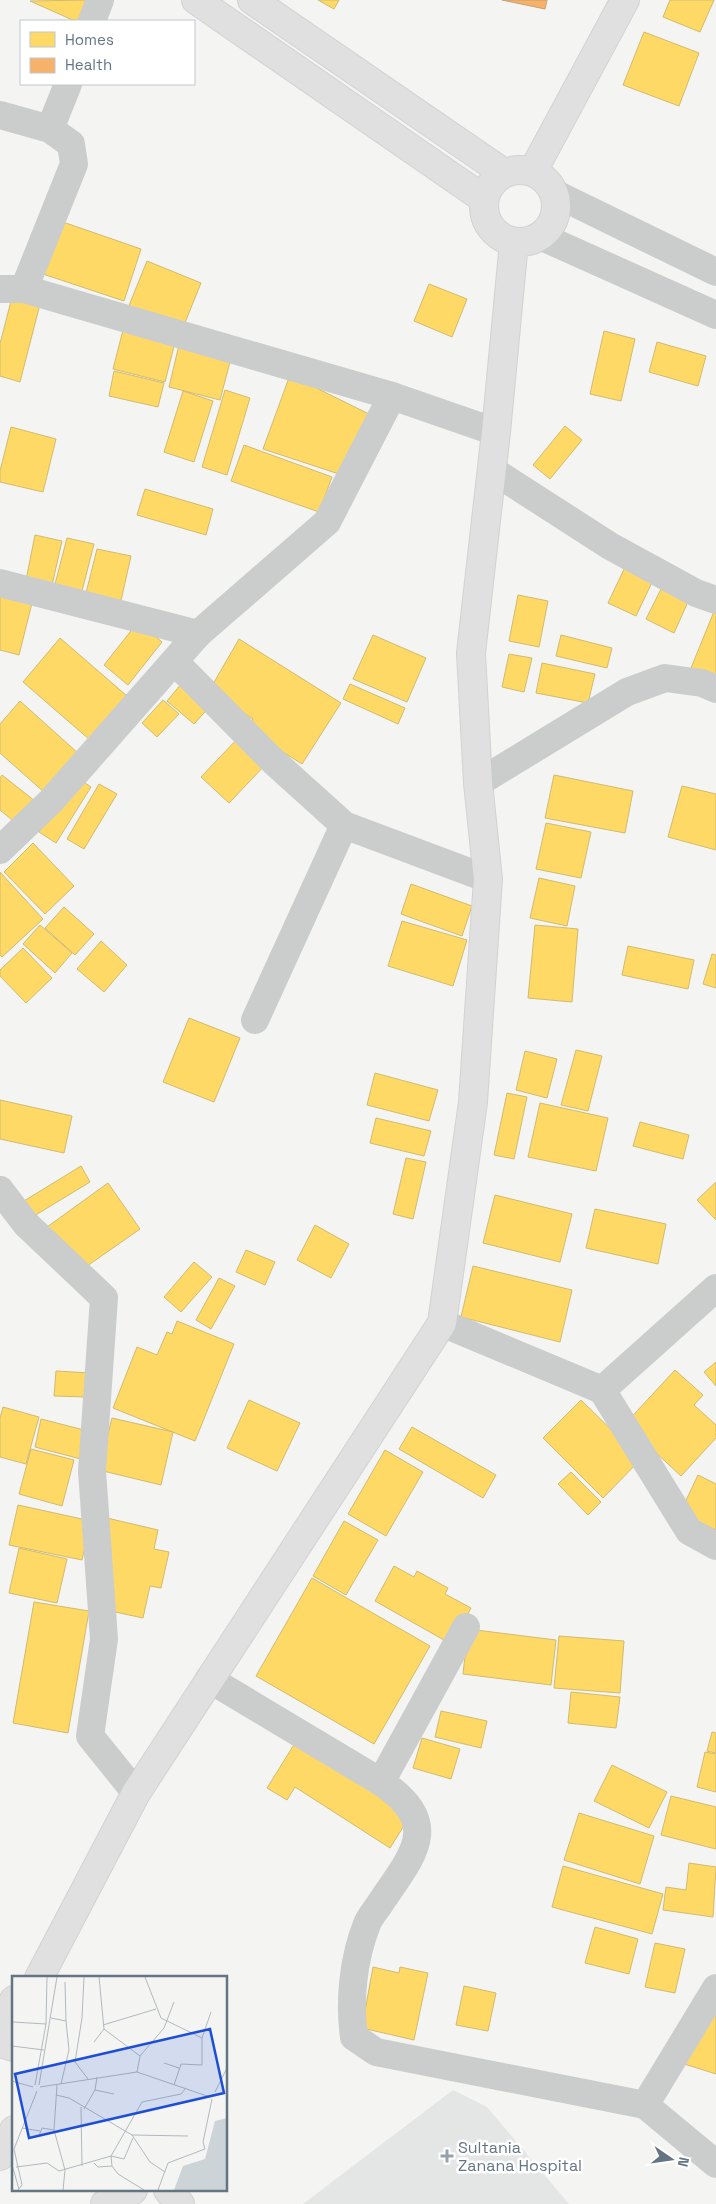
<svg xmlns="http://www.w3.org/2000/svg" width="716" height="2204" font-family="'Space Grotesk',sans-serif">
<rect width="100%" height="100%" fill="#f4f4f2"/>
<polygon fill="#e4e6e5" points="453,2090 487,2107 569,2204 303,2204"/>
<g fill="#ffd966" stroke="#d0bb6f">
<polygon points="91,0 81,21 75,21 30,1"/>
<polygon points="318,0 339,0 334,9"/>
<polygon points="670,0 714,0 700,32 663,17"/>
<polygon points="644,32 699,53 679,106 623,85"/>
<polygon points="60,221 141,249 124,301 43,274"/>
<polygon points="147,261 201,283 182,330 128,308"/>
<polygon points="429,284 467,299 452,337 414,321"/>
<polygon points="12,297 40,304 20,382 0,376 0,344"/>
<polygon points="123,330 175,342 165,382 113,369"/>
<polygon points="604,331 635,339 621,401 590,394"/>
<polygon points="657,342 706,356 698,386 649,372"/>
<polygon points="179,345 231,358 220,400 169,387"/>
<polygon points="114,371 164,383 158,407 109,396"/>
<polygon points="290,375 371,415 339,474 263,449"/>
<polygon points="225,390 250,398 227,475 202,467"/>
<polygon points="183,391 213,401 194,462 164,452"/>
<polygon points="565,426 582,440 550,479 533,465"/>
<polygon points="11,427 56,439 43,492 0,482 0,471"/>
<polygon points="244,445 332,477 319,512 231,481"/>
<polygon points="145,489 213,509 206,535 137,515"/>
<polygon points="35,535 62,541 52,585 26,580"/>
<polygon points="67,538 94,544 81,595 54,588"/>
<polygon points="97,549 131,556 120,605 85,597"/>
<polygon points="627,563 655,576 636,616 608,603"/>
<polygon points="664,583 691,595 674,633 646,619"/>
<polygon points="0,591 33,599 19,655 0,650"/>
<polygon points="518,595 548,601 539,647 509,641"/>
<polygon points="715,609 716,610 716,679 691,668"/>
<polygon points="138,622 162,642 128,685 104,665"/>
<polygon points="373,635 426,658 407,702 353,679"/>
<polygon points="561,635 612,648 607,668 556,656"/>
<polygon points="60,638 127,696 90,740 23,682"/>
<polygon points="239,639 341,703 302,764 247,729 253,719 209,691"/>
<polygon points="509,654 532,658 524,692 502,687"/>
<polygon points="542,663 595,674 588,703 536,693"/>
<polygon points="186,678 213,703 194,724 167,701"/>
<polygon points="350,684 405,708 398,724 343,699"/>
<polygon points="163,700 179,714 157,737 142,723"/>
<polygon points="20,701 79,754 45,793 0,753 0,724"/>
<polygon points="239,737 267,763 229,803 201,777"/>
<polygon points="2,775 40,805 22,828 0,810 0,778"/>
<polygon points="554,775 633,791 625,833 545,818"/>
<polygon points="75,776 91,787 56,843 39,832"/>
<polygon points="99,784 117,794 84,849 67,839"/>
<polygon points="682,786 716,794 716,850 668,837"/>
<polygon points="546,823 591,832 581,878 536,869"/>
<polygon points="33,843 74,886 45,914 4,872"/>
<polygon points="0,872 43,919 2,957 0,955"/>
<polygon points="539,878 575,886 567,926 530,918"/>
<polygon points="411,884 472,906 462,936 401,914"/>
<polygon points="64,907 94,934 75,955 45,928"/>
<polygon points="402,921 467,940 453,986 388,966"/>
<polygon points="40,925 72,953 55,973 23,944"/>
<polygon points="535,925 578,929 572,1002 528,998"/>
<polygon points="101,941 127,965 104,992 77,969"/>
<polygon points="628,946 694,960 688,989 622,975"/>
<polygon points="23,948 52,978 26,1003 0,976 0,970"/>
<polygon points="712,954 716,955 716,988 703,984"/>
<polygon points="189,1018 240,1038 214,1102 163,1082"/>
<polygon points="576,1050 602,1056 588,1111 561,1105"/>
<polygon points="525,1051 557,1059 547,1098 516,1090"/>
<polygon points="375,1073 438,1090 429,1121 367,1105"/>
<polygon points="507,1093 527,1097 514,1159 494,1155"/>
<polygon points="0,1100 72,1116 64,1153 0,1139"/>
<polygon points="540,1103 608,1118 596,1171 528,1157"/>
<polygon points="376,1118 431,1131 424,1156 370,1143"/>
<polygon points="640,1122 689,1135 683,1159 633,1146"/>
<polygon points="406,1158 426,1162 413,1219 393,1214"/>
<polygon points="81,1166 90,1182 34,1216 24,1201"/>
<polygon points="716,1182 716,1220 697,1200"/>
<polygon points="108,1183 140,1229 80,1271 47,1227"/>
<polygon points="495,1195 572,1214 560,1262 483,1243"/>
<polygon points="595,1209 666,1224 658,1264 586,1248"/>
<polygon points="315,1225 349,1244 331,1278 297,1260"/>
<polygon points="246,1250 275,1262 265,1285 236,1272"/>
<polygon points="194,1262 212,1277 181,1312 164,1297"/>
<polygon points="473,1266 572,1290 560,1342 461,1317"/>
<polygon points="219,1278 235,1286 211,1329 196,1320"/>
<polygon points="177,1321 234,1344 195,1441 113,1408 137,1347 157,1355 167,1332 172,1334"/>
<polygon points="716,1362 716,1386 704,1372"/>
<polygon points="675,1370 703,1395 694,1405 716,1425 716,1438 681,1476 625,1424"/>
<polygon points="56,1371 90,1373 88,1397 54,1396"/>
<polygon points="249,1400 300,1423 277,1471 227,1448"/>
<polygon points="581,1400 641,1459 603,1498 543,1438"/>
<polygon points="3,1407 39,1417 26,1464 0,1457 0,1418"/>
<polygon points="112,1418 173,1432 161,1485 99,1470"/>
<polygon points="41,1419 88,1431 81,1459 35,1447"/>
<polygon points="412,1427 496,1475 483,1498 399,1449"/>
<polygon points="31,1449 74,1460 62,1506 19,1494"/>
<polygon points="385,1450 423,1472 386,1536 348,1514"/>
<polygon points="571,1472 601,1502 588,1515 558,1484"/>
<polygon points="698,1475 716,1484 716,1530 680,1513"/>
<polygon points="18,1505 91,1521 82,1560 9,1545"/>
<polygon points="107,1518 158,1530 154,1549 169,1552 161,1588 150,1586 143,1618 106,1610"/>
<polygon points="344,1521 378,1540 346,1595 313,1576"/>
<polygon points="19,1548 67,1559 57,1603 9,1593"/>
<polygon points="394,1566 414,1577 417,1571 448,1588 445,1594 471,1608 451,1644 375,1601"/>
<polygon points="312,1578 430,1646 374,1744 256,1676"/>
<polygon points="34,1602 89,1611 68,1733 13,1723"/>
<polygon points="468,1629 556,1640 551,1685 463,1674"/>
<polygon points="559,1636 624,1641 620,1693 554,1688"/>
<polygon points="571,1692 620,1697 616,1728 568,1723"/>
<polygon points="441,1711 487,1721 481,1748 435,1737"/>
<polygon points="712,1732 716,1733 716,1753 707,1751"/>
<polygon points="422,1738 460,1749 451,1779 413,1768"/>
<polygon points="295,1743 410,1816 390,1848 295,1787 287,1800 267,1788"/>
<polygon points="705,1752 716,1754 716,1792 697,1787"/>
<polygon points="612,1765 667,1792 649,1828 594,1801"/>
<polygon points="671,1796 716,1807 716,1849 661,1835"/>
<polygon points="579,1813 654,1836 640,1884 564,1860"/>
<polygon points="689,1863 716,1867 713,1917 663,1910 666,1887 686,1890"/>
<polygon points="563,1866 663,1894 652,1934 552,1907"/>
<polygon points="595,1927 638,1939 629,1974 585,1963"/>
<polygon points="655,1943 685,1949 675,1993 645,1987"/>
<polygon points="373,1967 399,1973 400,1967 428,1973 414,2040 362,2028"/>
<polygon points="464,1986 496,1993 488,2031 456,2025"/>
<polygon points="716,2009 716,2074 678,2062"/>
</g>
<polygon fill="#f6b26b" stroke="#caa072" points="502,0 547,0 545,9"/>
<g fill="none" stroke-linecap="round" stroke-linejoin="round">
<defs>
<g id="major">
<polyline points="196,0 484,199"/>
<polyline points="252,0 504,173"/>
<circle cx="520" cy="206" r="36"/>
<polyline points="533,171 625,0"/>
<polyline points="39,1978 136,1793 442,1323 473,1102 488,879 478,783 471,653 496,432 514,242"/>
<polyline points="0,2026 14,2000"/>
<polyline points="0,2043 14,2047"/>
<polyline points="0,2156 14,2130"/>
<polyline points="168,2190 180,2204"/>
<polyline points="105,2204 133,2190"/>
</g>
</defs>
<use href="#major" stroke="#d1d2d1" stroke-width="30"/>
<g stroke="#cbcdcd" stroke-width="28">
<polyline points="92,21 100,0"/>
<polyline points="0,115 50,129 71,144 74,164 24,289"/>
<polyline points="50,129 68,84"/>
<polyline points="554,193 716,272"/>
<polyline points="540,236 716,315"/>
<polyline points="0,289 24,289 392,396 496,432"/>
<polyline points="492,470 610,546 696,593 716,600"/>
<polyline points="0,583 198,634"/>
<polyline points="175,662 272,760 344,825 488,879"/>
<polyline points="478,783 627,692 665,678 702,683 716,689"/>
<polyline points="0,850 51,801 198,634 327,522 392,396"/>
<polyline points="255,1020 344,825"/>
<polyline points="0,1190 26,1224 104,1298 92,1471 104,1639 90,1736 136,1793"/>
<polyline points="442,1323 602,1390 716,1288"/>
<polyline points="602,1390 689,1531 716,1546"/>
<path d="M209 1679 381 1782C442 1824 415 1852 381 1902 377 1909 370 1916 367 1924 353 1959 349 2001 354 2037L376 2052 645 2105 716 2164"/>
<polyline points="381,1782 466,1627"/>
<polyline points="645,2105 716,1988"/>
</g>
<use href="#major" stroke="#e0e0e0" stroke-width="28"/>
</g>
<path fill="#96a1aa" stroke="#fff" stroke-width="2" d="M444.5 2148.5h5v5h5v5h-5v5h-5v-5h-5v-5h5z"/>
<g text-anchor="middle" stroke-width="5" stroke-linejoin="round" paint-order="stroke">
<g font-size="16" fill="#637583" stroke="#fff" text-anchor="start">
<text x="458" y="2153">Sultania<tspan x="458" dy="18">Zanana Hospital</tspan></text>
</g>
</g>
<g transform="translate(12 1976)">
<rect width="215" height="215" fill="#f4f4f2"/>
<path d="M215 142V214H162L171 190 193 183 203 145Z" fill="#ccd4d7"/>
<path fill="none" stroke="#b1b9bf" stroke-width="1" d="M0 1V46M72 1 70 42 63 86 76 103M87 1 92 53 128 80 125 96M133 1 149 42 190 62M53 6 54 45M39 42 54 45 57 74 49 108M1 46 34 48M91 49 144 33M82 66 92 53M0 70 32 74M128 80 152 52 162 26M152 87 167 92M0 105 21 111M23 109 34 48 35 1M27 109 45 1M45 109 42 154 53 194 51 214M162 109 169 88 190 89V62L199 36M28 111 125 96 198 121M83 114 102 118M203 116 215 92M44 119 57 122 120 159 138 186 153 196M69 131 70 190M72 133 83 114 85 101M10 152 28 155M120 159 176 160M27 160 30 152 42 154M121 162 112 183 99 180 100 190 106 198 132 214M82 187 86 191 100 190M0 189 7 213M4 191 35 187 47 195 99 180 130 126 169 118 173 113M6 214 10 209 2 173 25 115M146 214 156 187 193 173 191 166 200 123"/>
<path fill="#1d4ed8" fill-opacity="0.15" stroke="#1d4ed8" stroke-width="2.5" d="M198 53 212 117 17 162 3 98Z"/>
<rect width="215" height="215" fill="none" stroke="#637583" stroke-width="2.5"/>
</g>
<rect x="20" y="20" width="175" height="65" fill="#ffffff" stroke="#c1c8cd"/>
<rect x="30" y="32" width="25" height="15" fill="#ffd966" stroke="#c1c8cd"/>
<text x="65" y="45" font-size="15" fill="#637583">Homes</text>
<rect x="30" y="58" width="25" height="15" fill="#f6b26b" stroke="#c1c8cd"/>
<text x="65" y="70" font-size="15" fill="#637583">Health</text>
<g transform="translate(671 2159) rotate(103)" stroke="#ffffff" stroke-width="4" paint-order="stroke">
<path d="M0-4L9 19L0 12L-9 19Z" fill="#637583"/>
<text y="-8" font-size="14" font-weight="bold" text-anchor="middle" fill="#637583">N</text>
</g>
</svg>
